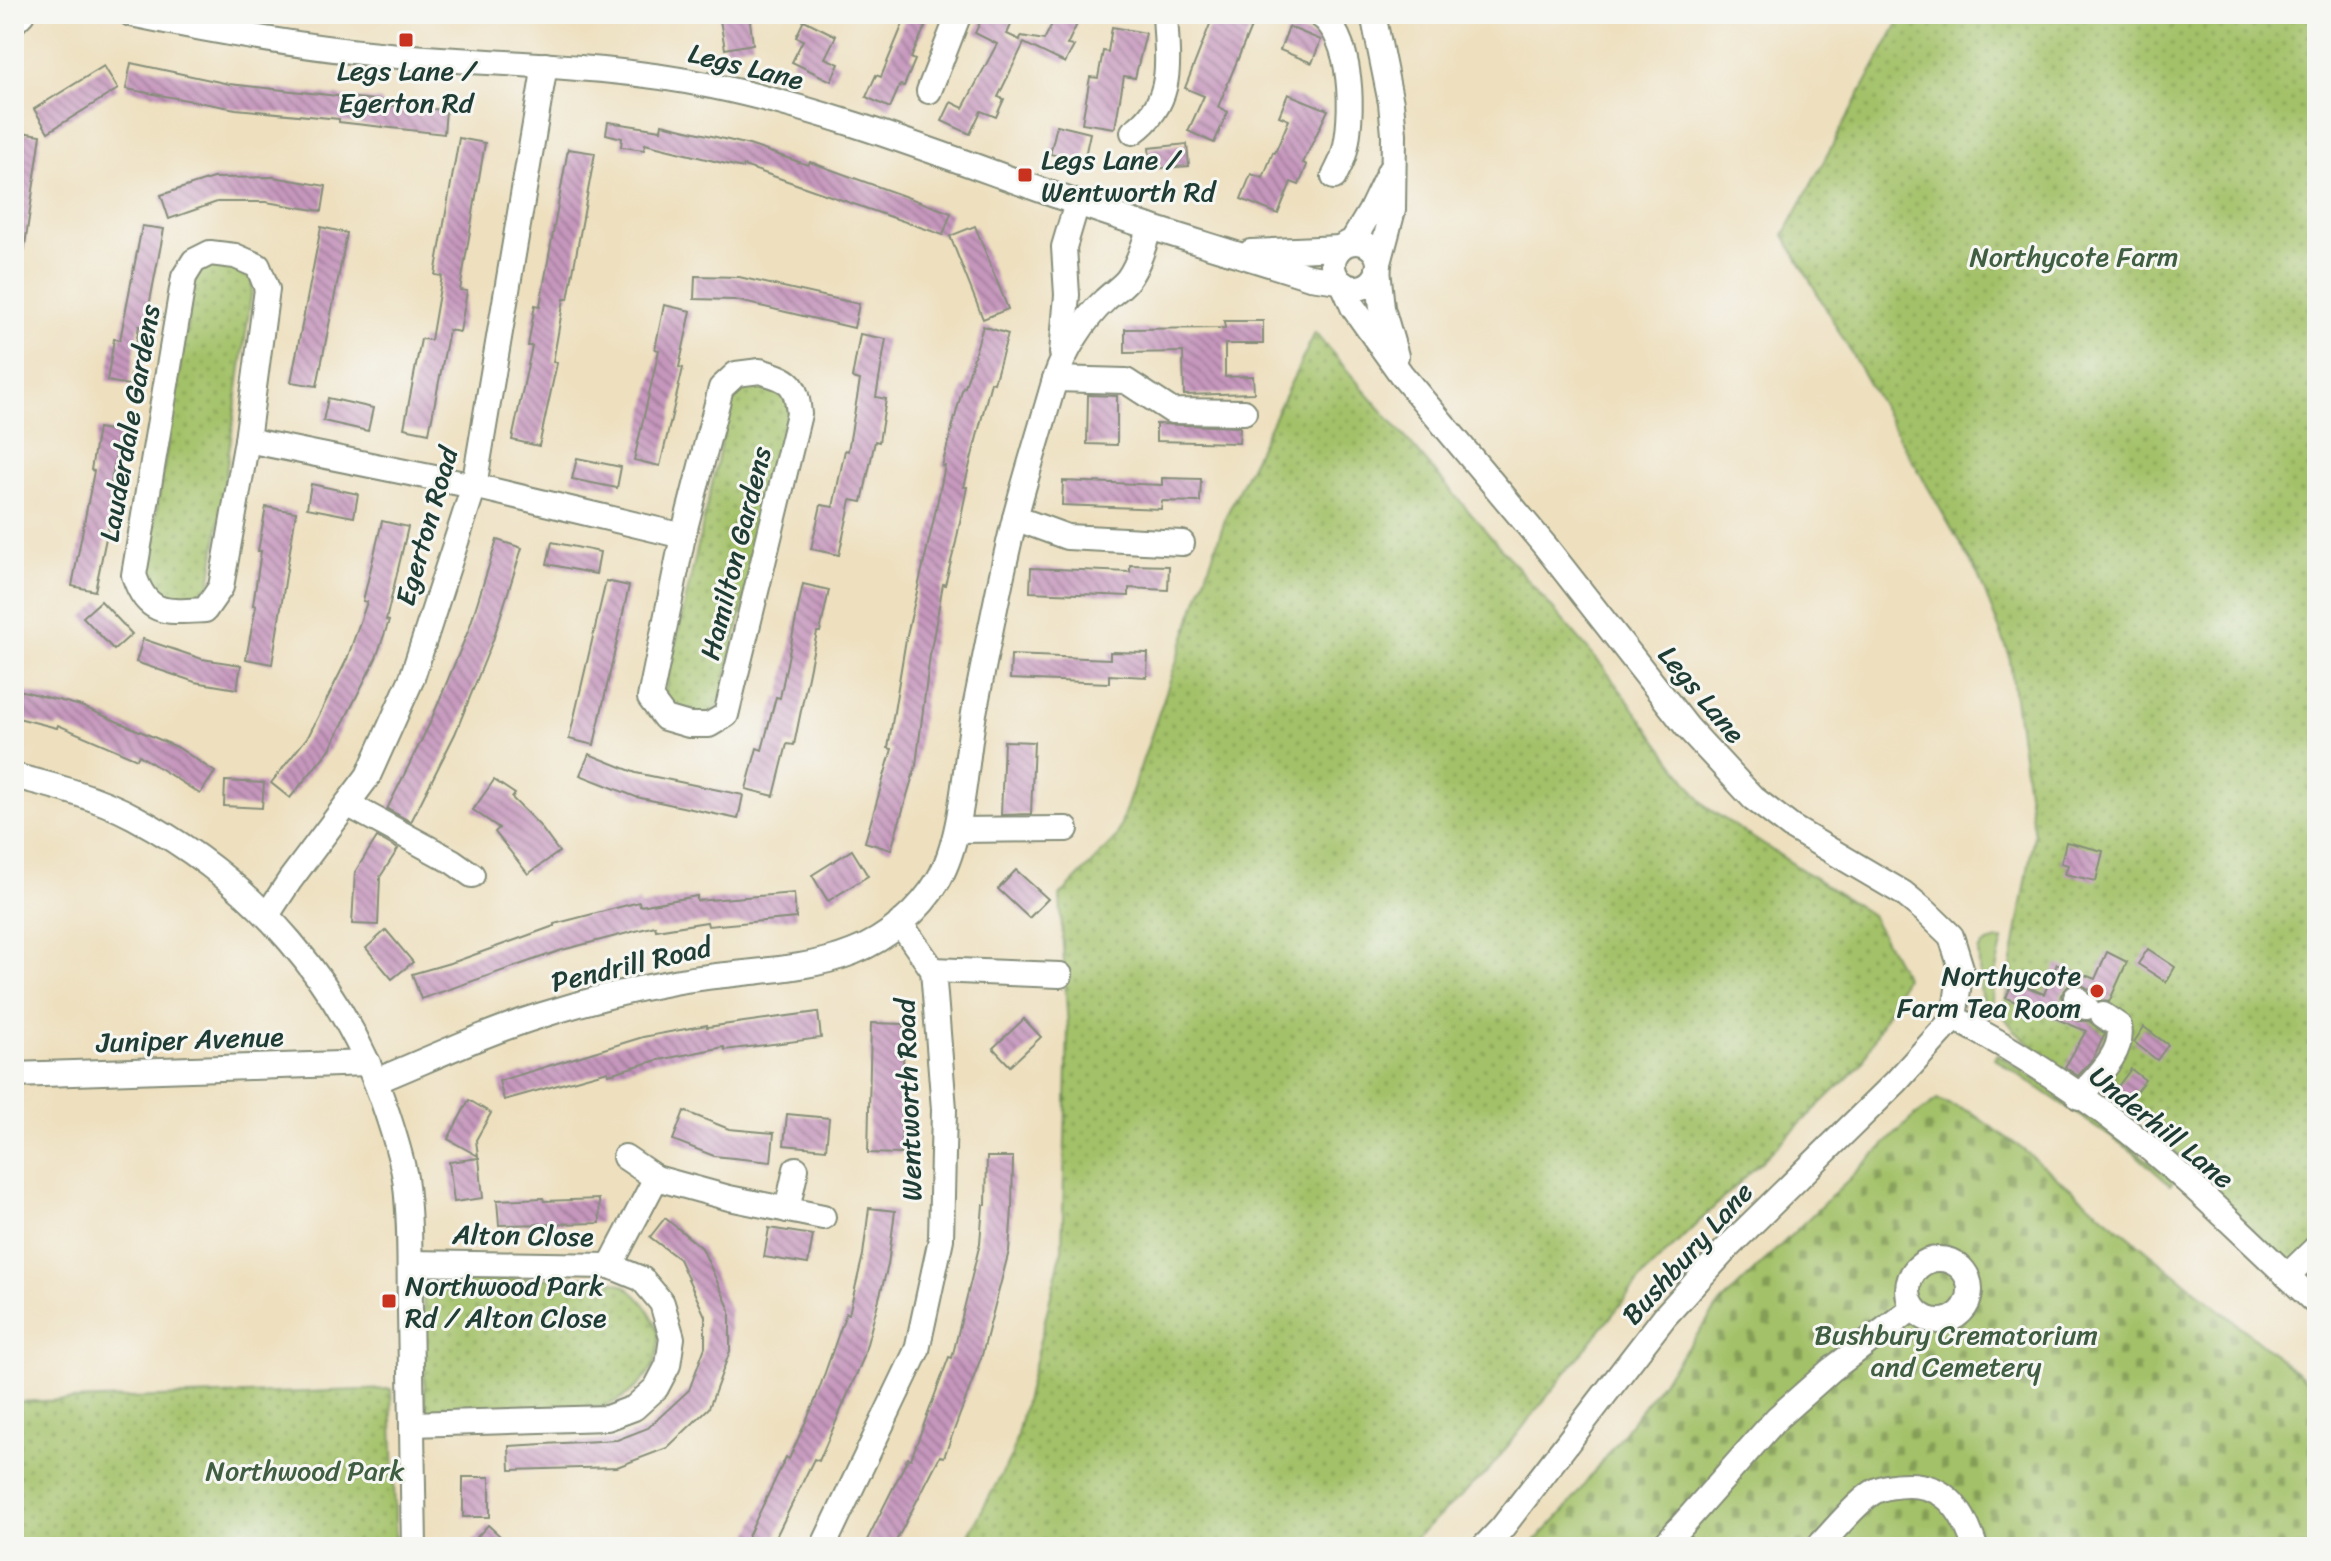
<svg xmlns="http://www.w3.org/2000/svg" width="2331" height="1561" font-family="Sriracha,sans-serif">
<defs>
<pattern id="cemetery-stones" width="16" height="16" patternUnits="userSpaceOnUse" patternTransform="scale(2)"><rect width="16" height="16" fill="#a3c168"/><path d="M2 7V4a2 2 0 0 1 4 0v3zM10 15v-3a2 2 0 0 1 4 0v3z" fill="#849e56"/></pattern>
<pattern id="park-dots" width="8" height="8" patternUnits="userSpaceOnUse" patternTransform="scale(2)"><rect width="8" height="8" fill="#a3c168"/><path d="M2 2h.1M6 6h.1" fill="none" stroke="#849e56" stroke-width="1.8" stroke-linecap="round"/></pattern>
<pattern id="building-back-hatch" width="6" height="6" patternUnits="userSpaceOnUse" patternTransform="scale(2)"><rect width="6" height="6" fill="#c697bd"/><path d="M-1 5l2 2M0 0l6 6M5-1l2 2" fill="none" stroke="#a07c9a"/></pattern>
</defs>
<rect width="100%" height="100%" fill="#f6f6f2"/>
<filter id="ink" filterUnits="userSpaceOnUse"><feTurbulence type="fractalNoise" baseFrequency=".0125" numOctaves="2"/><feDisplacementMap in="SourceGraphic" scale="16" xChannelSelector="R" yChannelSelector="G"/><feConvolveMatrix kernelMatrix="1 2 1 2 8 2 1 2 1" color-interpolation-filters="sRGB"/></filter>
<filter id="wash" filterUnits="userSpaceOnUse"><feTurbulence type="fractalNoise" baseFrequency=".006" numOctaves="4" result="noise"/><feDisplacementMap in="SourceGraphic" scale="32" xChannelSelector="R" yChannelSelector="G"/><feGaussianBlur stdDeviation="1.8" result="paint"/><feColorMatrix in="noise" values="0 0 0 0 0 0 0 0 0 0 0 0 0 0 0 0 0 1.4 0 .05"/><feComposite in="paint" operator="in"/></filter>
<g filter="url(#wash)">
<rect width="100%" height="100%" fill="#eee0bf"/>
<g fill="#a3c168" stroke="#617f4e" stroke-width="2">
<path d="M2003 940 1993 982 1992 1014 1989 1015C1976 996 1981 974 1978 951 1983 943 1994 940 2003 940Z"/>
<polygon points="1997,1054 2090,1115 2174,1181 2170,1185 2133,1152 1994,1058"/>
</g>
<polygon fill="url(#cemetery-stones)" stroke="#617f4e" stroke-width="2" points="1937,1100 1970,1112 2021,1148 2317,1389 2317,1547 1530,1547 1566,1509 1721,1303 1911,1119"/>
<g fill="url(#park-dots)" stroke="#617f4e" stroke-width="2">
<polygon points="1903,14 2317,14 2317,1299 2178,1155 2157,1126 2062,1071 2015,1031 2005,1018 2005,1002 2034,835 2009,654 1978,575 1784,235"/>
<path d="M228 262 247 271 253 283 210 586C185 602 177 601 150 589L147 568 195 276 210 264Z"/>
<polygon points="1315,333 1604,668 1706,807 1871,915 1905,977 1861,1065 1645,1274 1488,1471 1406,1547 962,1547 1012,1455 1062,1250 1068,1029 1060,896 1116,838 1227,514"/>
<path d="M743 384H760L784 391 790 405 720 705 707 715C686 715 675 713 664 695L733 391Z"/>
<path d="M599 1277C608 1280 621 1282 628 1288 681 1330 661 1386 602 1407L425 1413 423 1281Z"/>
<polygon points="391,1389 396,1547 14,1547 14,1402"/>
</g>
<g id="blocks">
<g fill="url(#building-back-hatch)">
<polygon points="719,14 749,14 753,44 725,49"/>
<polygon points="907,14 914,14 928,20 911,58 915,60 904,86 900,85 890,108 866,97 876,75 881,77"/>
<polygon points="984,14 1005,14 1014,18 1007,34 1020,40 1021,36 1044,40 1057,14 1077,24 1067,45 1074,46 1065,63 1024,43 998,97 1004,99 996,117 981,111 970,134 942,121 951,102 963,108 997,44 975,33"/>
<polygon points="1214,14 1251,27 1218,107 1228,112 1214,143 1188,131 1204,96 1185,88"/>
<polygon points="804,20 836,36 825,58 839,64 831,81 792,62 803,40 796,37"/>
<polygon points="1112,27 1146,33 1135,78 1124,76 1115,128 1082,123 1090,77 1098,78 1103,51 1108,52"/>
<polygon points="1289,27 1321,40 1312,63 1280,50"/>
<polygon points="131,63 229,84 382,101 382,105 446,110 444,134 339,122 339,119 236,109 126,89"/>
<polygon points="104,66 118,89 48,132 34,109"/>
<polygon points="1288,94 1328,110 1303,163 1307,165 1299,185 1291,182 1278,214 1241,199 1251,174 1263,178 1273,152 1275,153 1289,120 1279,116"/>
<polygon points="608,122 661,130 662,124 749,145 808,165 810,162 951,213 943,235 744,166 743,168 645,144 644,150 621,147 622,138 606,134"/>
<polygon points="1057,125 1090,133 1084,161 1050,154"/>
<polygon points="14,131 41,135 24,252 14,252"/>
<polygon points="459,138 485,143 460,290 467,291 460,332 449,330 429,433 404,428 421,339 431,340 442,276 435,275"/>
<polygon points="1187,144 1189,166 1151,169 1149,148"/>
<polygon points="568,149 595,153 568,299 564,299 553,362 557,363 539,446 512,440 532,346 528,346 535,305 540,306"/>
<polygon points="273,177 326,186 322,211 266,202 217,202 169,219 161,195 213,178"/>
<polygon points="142,226 164,229 145,327 139,326 129,385 107,381 114,339 120,340"/>
<polygon points="975,226 1008,309 983,319 950,236"/>
<polygon points="321,227 347,233 317,386 291,382"/>
<polygon points="695,276 739,277 859,304 854,328 735,300 694,299"/>
<polygon points="664,305 691,311 679,367 683,368 660,466 634,460 659,350 655,349"/>
<polygon points="1224,321 1263,321 1263,344 1225,344 1225,377 1253,376 1254,393 1184,395 1183,352 1125,353 1125,329 1225,328"/>
<polygon points="983,326 1008,334 994,383 991,382 964,487 967,487 956,542 945,585 943,584 930,655 916,765 891,850 865,842 892,749 888,748 906,639 933,523 945,466 942,466 963,387 965,387"/>
<polygon points="860,334 886,339 876,397 886,399 879,442 875,441 862,502 851,500 839,555 811,549 821,505 833,507 845,450 848,451 860,380 852,378"/>
<polygon points="1088,395 1117,396 1117,445 1087,444"/>
<polygon points="328,398 373,408 368,431 323,421"/>
<polygon points="1156,424 1240,427 1239,443 1156,441"/>
<polygon points="98,428 120,432 110,489 116,490 95,591 72,586 94,471 91,470"/>
<polygon points="577,458 621,467 617,488 572,479"/>
<polygon points="1162,478 1201,479 1200,502 1162,501 1161,509 1062,505 1063,481 1162,485"/>
<polygon points="311,484 358,494 354,517 307,508"/>
<polygon points="266,507 296,512 272,664 246,659 256,606 253,605 261,551 258,551"/>
<polygon points="382,521 408,527 386,620 389,621 376,658 330,749 290,798 271,783 309,735 347,659 367,602 363,601"/>
<polygon points="497,540 522,548 493,640 455,734 411,822 387,809 430,723 469,629"/>
<polygon points="552,542 600,552 596,574 547,564"/>
<polygon points="1130,565 1169,566 1168,590 1129,588 1129,596 1030,592 1031,568 1130,572"/>
<polygon points="606,581 629,586 594,745 569,739"/>
<polygon points="803,584 829,590 820,632 817,632 794,745 787,744 774,796 746,789 757,748 762,750 776,697 780,698"/>
<polygon points="101,601 132,634 114,650 83,617"/>
<polygon points="143,639 202,659 241,665 237,689 195,682 136,662"/>
<polygon points="1110,652 1148,653 1147,677 1109,675 1109,683 1010,679 1011,655 1110,659"/>
<polygon points="19,690 81,706 177,747 215,772 200,794 139,755 137,759 58,725 57,728 14,717"/>
<polygon points="1004,741 1034,742 1031,814 1001,815"/>
<polygon points="589,754 636,773 743,795 738,819 636,797 580,775"/>
<polygon points="494,780 515,794 512,798 539,825 559,852 528,874 495,832 499,828 473,810"/>
<polygon points="225,781 264,783 262,808 224,806"/>
<polygon points="377,837 398,849 380,877 378,925 352,924 355,872"/>
<polygon points="2066,842 2103,851 2096,881 2065,874 2068,865 2061,863"/>
<polygon points="852,850 868,876 828,901 812,875"/>
<polygon points="1016,870 1048,899 1029,918 998,889"/>
<polygon points="794,893 796,918 708,926 707,922 656,930 655,926 562,950 421,999 412,974 457,961 554,926 554,924 639,902 640,906 697,896 697,901"/>
<polygon points="386,930 413,962 392,979 366,948"/>
<polygon points="2148,949 2175,967 2166,982 2138,964"/>
<polygon points="2107,952 2127,962 2109,1002 2099,1001 2086,987 2077,983 2070,984 2061,995 2064,1009 2070,1016 2080,1021 2089,1021 2105,1034 2092,1060 2078,1076 2065,1067 2086,1031 2006,998 2013,981 2044,994 2057,964 2095,979"/>
<polygon points="818,1012 821,1038 725,1050 724,1047 654,1061 609,1074 608,1071 504,1100 499,1081 643,1037 707,1025 707,1027"/>
<polygon points="1024,1019 1041,1037 1010,1066 993,1048"/>
<polygon points="871,1023 904,1024 901,1154 868,1153"/>
<polygon points="2144,1027 2168,1045 2157,1060 2134,1042"/>
<polygon points="2131,1069 2145,1080 2127,1103 2113,1093"/>
<polygon points="469,1100 491,1113 476,1140 478,1156 448,1139"/>
<polygon points="684,1111 729,1129 774,1133 771,1162 714,1156 673,1140"/>
<polygon points="787,1114 829,1118 826,1149 784,1145"/>
<polygon points="987,1157 1013,1157 1012,1209 1009,1251 982,1355 944,1457 940,1456 893,1547 881,1547 867,1540 908,1458 911,1459 949,1357 952,1358 980,1243 983,1205 986,1205"/>
<polygon points="479,1158 483,1198 454,1202 449,1162"/>
<polygon points="543,1198 544,1201 599,1199 600,1223 499,1225 497,1200"/>
<polygon points="869,1208 895,1211 888,1265 863,1359 819,1461 814,1459 771,1547 743,1547 786,1457 789,1459 815,1401 846,1313 849,1314 863,1255"/>
<polygon points="665,1218 702,1248 730,1310 730,1351 709,1408 667,1448 617,1467 510,1470 509,1446 617,1440 648,1428 689,1390 705,1347 705,1316 679,1259 650,1237"/>
<polygon points="769,1228 813,1235 808,1264 764,1257"/>
<rect x="463" y="1477" width="27" height="40"/>
<polygon points="488,1525 512,1547 468,1547"/>
</g>
</g>
</g>
<g filter="url(#ink)">
<use href="#blocks" fill-opacity="0" stroke="#868e7a" stroke-width="2"/>
<g fill="none" stroke-linecap="round" stroke-linejoin="round">
<defs>
<g id="minor">
<path d="M131 14C213 31 295 46 378 54 490 65 602 63 712 86 833 111 950 158 1066 199 1147 228 1229 251 1310 277L1339 281"/>
<path d="M1318 14C1354 35 1354 118 1344 154 1342 162 1337 170 1334 177"/>
<polyline points="1373,14 1391,103 1394,134 1393,210 1379,263"/>
<polyline points="14,22 22,14"/>
<polyline points="929,91 959,14"/>
<path d="M1133 132C1176 101 1167 61 1165 14"/>
<polyline points="1352,242 1370,212 1390,170"/>
<circle cx="1356" cy="265" r="23"/>
<polyline points="1251,252 1340,248"/>
<path d="M210 253 235 256 258 266 267 289 247 440 221 587 205 610C167 612 147 616 134 575L184 277 194 261Z"/>
<polyline points="1378,269 1382,308 1396,356"/>
<polyline points="1343,284 1353,307 1401,374 1546,547 1687,727 1753,798 1791,827 1903,893 1925,911 1951,936 1961,968 1954,1018 1896,1082 1729,1246 1665,1316 1502,1528 1484,1547"/>
<polyline points="1062,353 1067,295 1064,247 1077,203"/>
<path d="M760 371C790 380 796 382 799 414L726 715 709 725H689L665 718 650 698 683 536 721 388 736 374Z"/>
<polyline points="1055,379 1126,381 1172,411 1244,412"/>
<polyline points="247,440 474,486 683,536"/>
<polyline points="1015,518 1067,537 1182,543"/>
<path d="M14 776C55 786 97 797 134 817 254 881 345 985 387 1113 394 1134 401 1156 405 1178 411 1221 409 1267 410 1311 411 1390 413 1468 414 1547"/>
<polyline points="347,804 452,861 472,875"/>
<polyline points="957,830 1066,829"/>
<polyline points="267,915 290,880 368,776 412,678 474,486 545,65"/>
<polyline points="933,970 1060,975"/>
<polyline points="2076,998 2078,1003 2086,1007"/>
<path d="M1954 1018C2032 1058 2113 1115 2179 1174 2226 1216 2271 1261 2317 1304"/>
<polyline points="14,1075 368,1063"/>
<path d="M376 1081C430 1059 484 1033 539 1016 583 1002 629 990 674 982 730 971 801 973 853 952 887 939 920 911 939 879 964 835 965 759 975 708 988 645 999 581 1015 518 1027 472 1042 425 1055 379 1065 351 1083 320 1105 300 1112 293 1122 287 1128 279 1139 264 1144 244 1150 227"/>
<path d="M2079 1097C2095 1078 2125 1053 2119 1026L2103 1015"/>
<polyline points="625,1157 656,1178 729,1198 823,1217"/>
<polyline points="787,1210 796,1169"/>
<circle cx="1939" cy="1290" r="31"/>
<polyline points="410,1263 610,1266 642,1279 662,1303 672,1338 668,1365 656,1388 634,1408 607,1418 412,1424"/>
<polyline points="610,1266 656,1178"/>
<polyline points="2287,1276 2317,1247"/>
<polyline points="823,1547 917,1350 941,1239 944,1109 933,970 900,923"/>
<polyline points="1663,1547 1777,1418 1831,1370 1913,1308"/>
<path d="M1818 1547C1833 1532 1855 1504 1872 1493 1881 1487 1897 1485 1908 1485 1948 1485 1964 1513 1975 1547"/>
</g>
</defs>
<use href="#minor" stroke="#868e7a" stroke-width="28"/>
<use href="#minor" stroke="#fff" stroke-width="24"/>
</g>
</g>
<g fill="#c8321e" stroke="#f6f6f2" stroke-width="3">
<rect x="398" y="32" width="16" height="16" rx="4"/>
<rect x="1017" y="167" width="16" height="16" rx="4"/>
<circle cx="2097" cy="991" r="8"/>
<rect x="381" y="1293" width="16" height="16" rx="4"/>
</g>
<g text-anchor="middle" stroke-width="6" stroke-linejoin="round" paint-order="stroke">
<g font-size="28" fill="#1f3d34" stroke="#f6f6f2">
<text transform="translate(746 66) rotate(14)" y="10">Legs Lane</text>
<text transform="translate(129 423) rotate(-80)" y="10">Lauderdale Gardens</text>
<text transform="translate(426 526) rotate(-74)" y="10">Egerton Road</text>
<text transform="translate(735 553) rotate(-76)" y="10">Hamilton Gardens</text>
<text transform="translate(1702 694) rotate(50)" y="10">Legs Lane</text>
<text transform="translate(631 964) rotate(-13)" y="10">Pendrill Road</text>
<text transform="translate(190 1039) rotate(-2)" y="10">Juniper Avenue</text>
<text transform="translate(908 1100) rotate(-92)" y="10">Wentworth Road</text>
<text transform="translate(2162 1127) rotate(39)" y="10">Underhill Lane</text>
<text transform="translate(523 1235) rotate(1)" y="10">Alton Close</text>
<text transform="translate(1687 1253) rotate(-48)" y="10">Bushbury Lane</text>
</g>
<g font-size="28" fill="#1f3d34" stroke="#f6f6f2" text-anchor="start">
<text x="406" y="80" text-anchor="middle">Legs Lane /<tspan x="406" dy="32">Egerton Rd</tspan></text>
<text x="1041" y="169">Legs Lane /<tspan x="1041" dy="32">Wentworth Rd</tspan></text>
<text x="2081" y="985" text-anchor="end">Northycote<tspan x="2081" dy="32">Farm Tea Room</tspan></text>
<text x="405" y="1295">Northwood Park<tspan x="405" dy="32">Rd / Alton Close</tspan></text>
</g>
<g font-size="28" fill="#405e41" stroke="#f6f6f2">
<text x="2074" y="266">Northycote Farm</text>
<text x="1956" y="1344">Bushbury Crematorium<tspan x="1956" dy="32">and Cemetery</tspan></text>
<text x="305" y="1480">Northwood Park</text>
</g>
</g>
<rect width="2331" height="1561" fill="none" stroke="#f6f6f2" stroke-width="48"/>
</svg>
